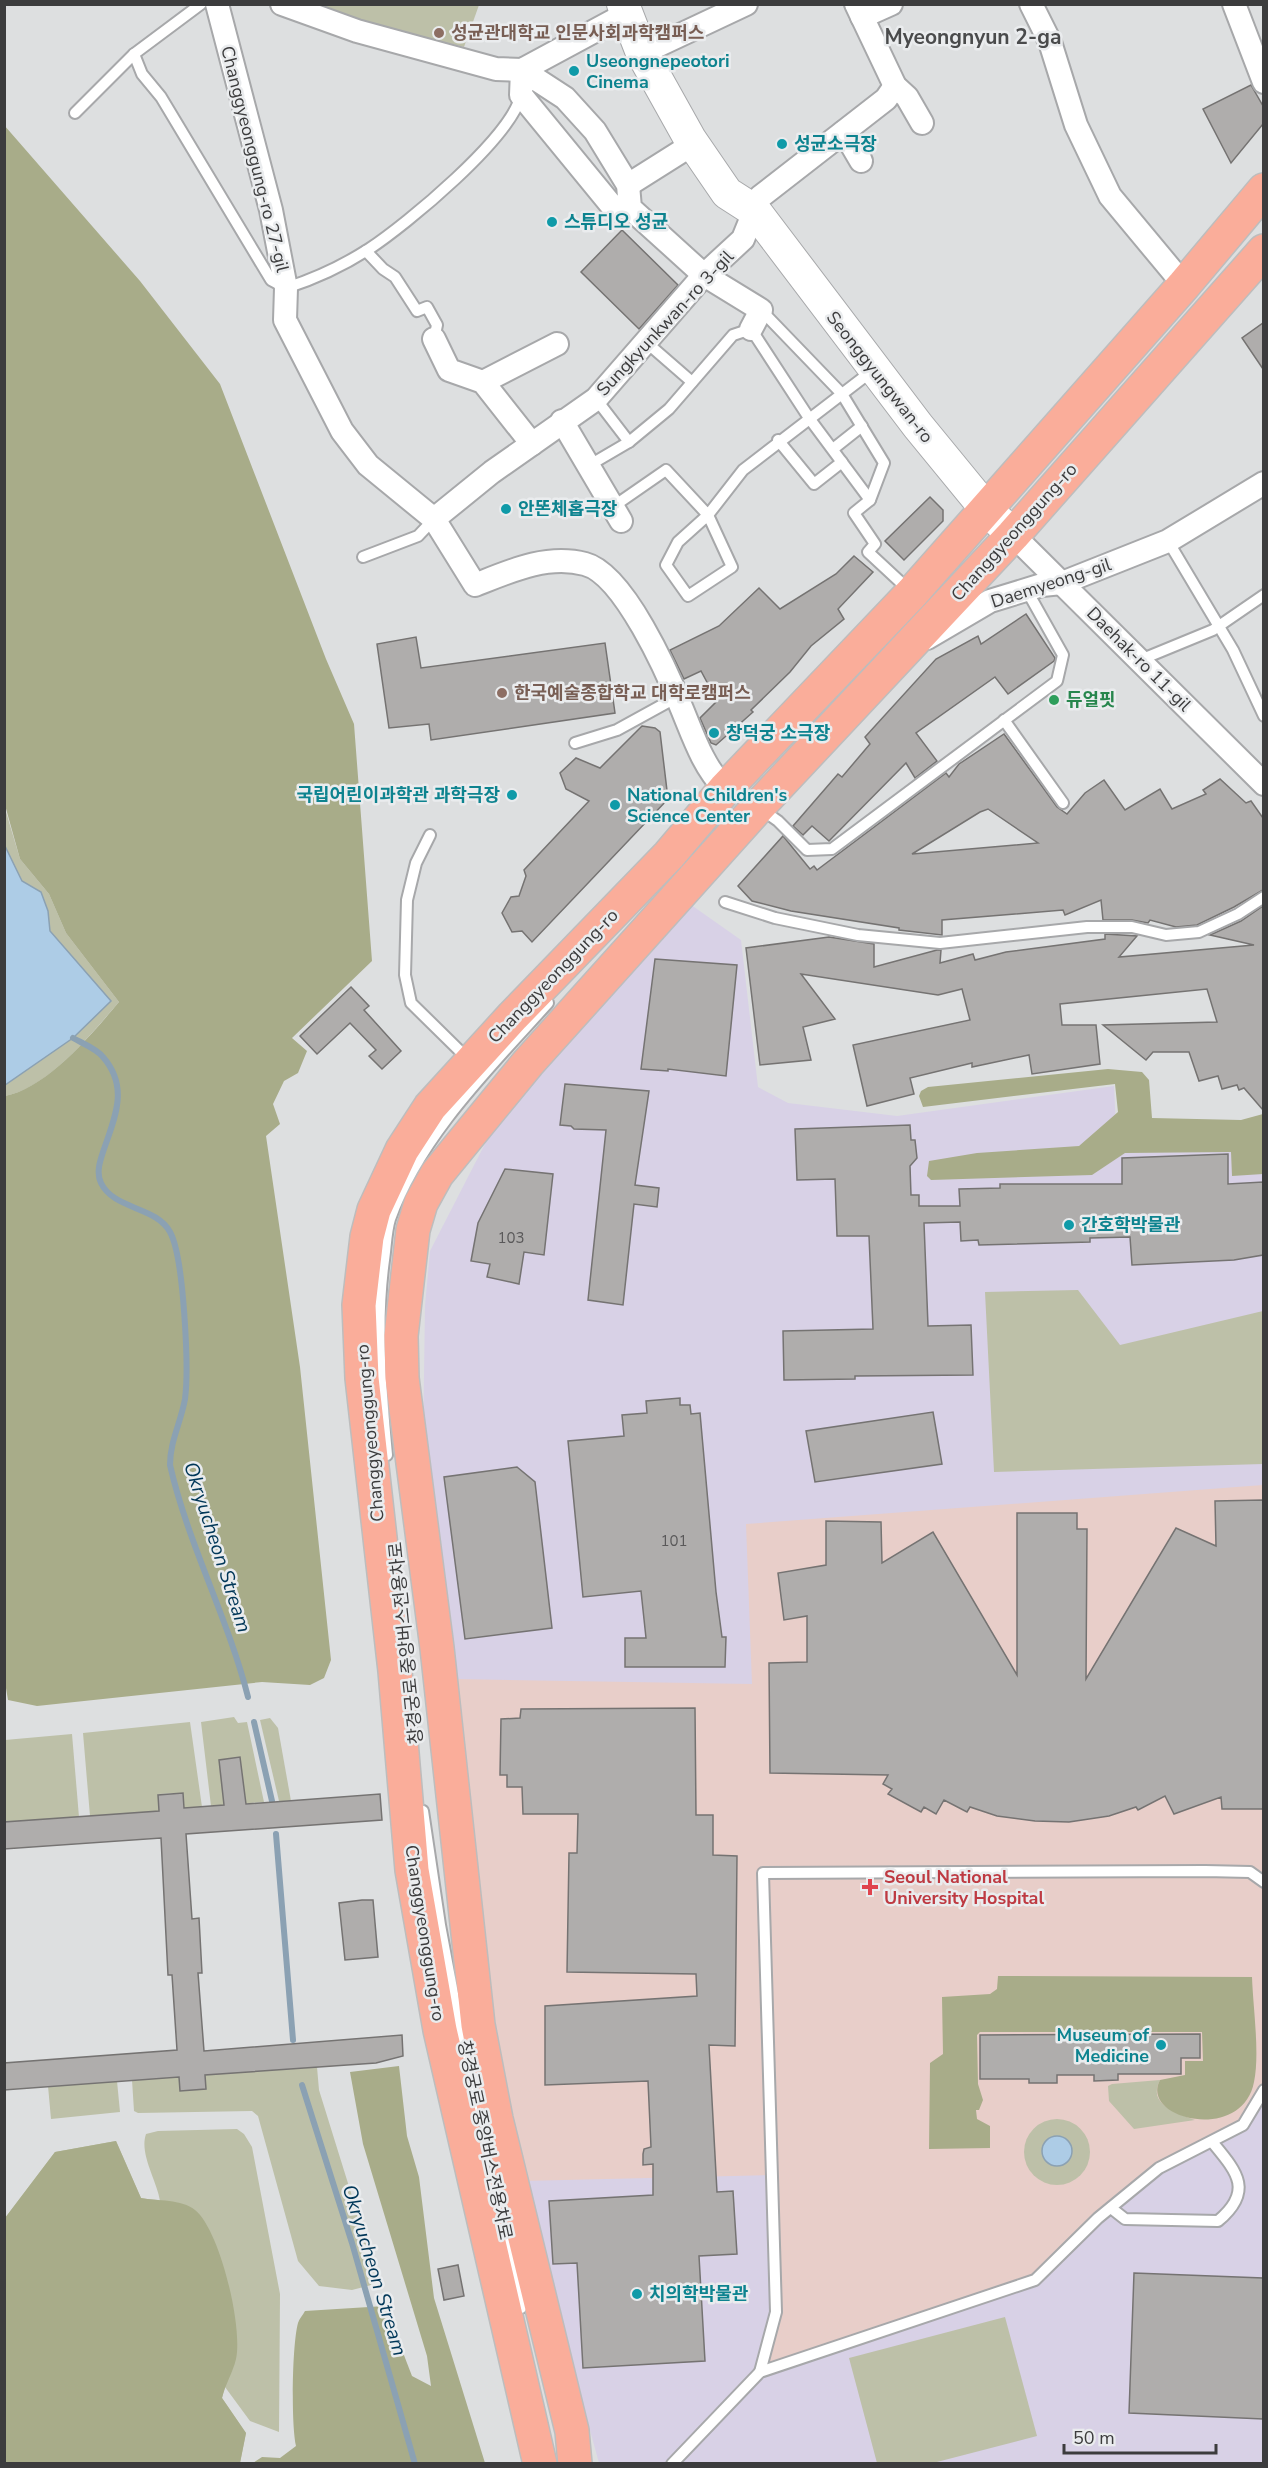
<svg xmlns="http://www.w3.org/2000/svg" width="1268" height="2468" font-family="'Nunito Sans','Noto Sans KR',sans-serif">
<rect width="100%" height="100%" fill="#dddfe0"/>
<polygon fill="#d8d1e6" points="687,902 741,940 758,1087 788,1103 897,1116 1114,1086 1117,1149 1263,1149 1263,2463 599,2463 522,2181 423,1447 425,1306 430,1251 488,1138"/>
<polygon fill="#e8cec9" points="1263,1485 1264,2090 1243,2125 1159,2169 1035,2280 760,2372 776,2312 772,2175 522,2181 500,2090 454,1679 752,1684 746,1524"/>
<g fill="#bdc0a8">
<polygon points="306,5 479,5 464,47 351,19"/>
<path d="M4 805 20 859 49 894 66 933 119 1002C90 1035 48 1088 5 1096Z"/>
<polygon points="1078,1290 1120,1345 1263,1311 1263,1464 994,1472 985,1292"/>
<polygon points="234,1717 238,1723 247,1722 264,1802 211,1806 201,1722"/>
<polygon points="270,1718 278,1728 291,1801 279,1801 260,1720"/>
<polygon points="190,1722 202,1807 184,1808 183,1793 158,1794 159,1811 90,1816 83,1733"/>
<polygon points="72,1734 79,1817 5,1822 5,1740"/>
<polygon points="317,2067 319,2090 379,2283 352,2290 319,2286 298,2261 258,2116 252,2111 138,2113 134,2111 132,2080 179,2077 180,2091 206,2089 205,2075"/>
<path d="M1160 2080C1147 2104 1176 2113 1195 2120L1134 2129 1109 2101 1108 2086 1112 2084Z"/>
<polygon points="117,2081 120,2112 51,2119 48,2086"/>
<circle cx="1057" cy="2152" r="33"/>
<path d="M237 2129 244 2134 252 2147 280 2294 279 2432 250 2421 225 2387 222 2398 246 2433 240 2463 5 2464V2218L55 2152 116 2141 141 2198 160 2201C157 2181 139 2154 146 2134L158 2131Z"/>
<polygon points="1005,2317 1037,2436 933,2463 877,2463 849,2358"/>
</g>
<g fill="#a8ac89">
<path d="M4 125 140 281 220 384 326 659 354 724 372 961 292 1038 307 1051 298 1073 284 1081 273 1104 280 1124 266 1136 300 1367 331 1660 324 1678 310 1685 262 1682 37 1706 8 1700 4 1676 5 1096C47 1088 91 1035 119 1002L66 933 49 894 20 859 5 805Z"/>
<polygon points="1108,1069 1142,1072 1149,1080 1152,1118 1241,1120 1263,1114 1263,1174 1232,1176 1231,1152 1125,1153 1092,1175 931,1180 927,1176 929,1161 977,1153 1079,1146 1118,1112 1115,1084 923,1107 919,1096 921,1091 928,1087"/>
<path d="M998 1976 1252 1977C1253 2007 1260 2054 1254 2082 1242 2144 1139 2119 1160 2080L1185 2075V2061H1203L1202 2032H980L977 2035 978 2084 983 2100 979 2110H976L977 2119 990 2126V2148L929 2149 930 2063 943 2054 942 1997 990 1994 997 1989Z"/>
<path d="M399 2066 407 2136 419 2177 434 2298 485 2463H253L262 2457 280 2458 296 2446C291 2425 292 2345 298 2323 299 2319 303 2315 305 2311L385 2306 412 2376 431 2386 427 2356 363 2144 350 2072Z"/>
<path d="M116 2141 141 2198C157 2201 182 2199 195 2210 220 2230 243 2327 236 2359 233 2372 225 2385 222 2398L246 2433 240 2463H5V2218L55 2152Z"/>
</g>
<g fill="#adcce6" stroke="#8ba1b3" stroke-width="1.5">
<polygon points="4,844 22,881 41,892 48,911 50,931 111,1001 73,1038 5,1085"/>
<circle cx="1057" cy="2151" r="15"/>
</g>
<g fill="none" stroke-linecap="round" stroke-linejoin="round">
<g stroke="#8ba1b3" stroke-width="6">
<path d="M73 1038C82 1043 97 1049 103 1057 130 1088 114 1119 103 1152 100 1161 96 1173 101 1183 114 1210 156 1206 170 1232 184 1257 189 1369 185 1399 181 1422 170 1441 170 1465 188 1544 228 1618 248 1697"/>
<polyline points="254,1722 272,1801"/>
<polyline points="276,1834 293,2040"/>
<polyline points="302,2085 352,2243 415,2464"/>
</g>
</g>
<g fill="#afadac" stroke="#757372" stroke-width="1.5" fill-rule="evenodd">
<polygon points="1251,85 1263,106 1263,124 1231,163 1203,109"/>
<polygon points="622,230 678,285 639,329 581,272"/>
<polygon points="1263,323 1263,369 1242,338"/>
<polygon points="930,497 943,510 943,521 904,560 885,541"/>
<polygon points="854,556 873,572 838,609 844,619 811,646 790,672 751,710 753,712 716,745 711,743 700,718 717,701 701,671 684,679 670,650 719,626 759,588 780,609 836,574"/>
<polygon points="1026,614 1055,658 1054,661 1008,694 995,677 916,733 937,761 915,778 906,763 829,841 812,826 803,835 793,826 838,774 842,777 870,744 865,737 936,659 978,636 981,644"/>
<polygon points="416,637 421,668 605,643 615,713 431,740 429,724 389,728 377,644"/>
<polygon points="642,726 655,728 660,732 668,799 532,942 522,931 512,932 502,913 511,897 519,896 526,876 524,870 589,801 566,789 560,773 576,758 600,768"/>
<path d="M1004 734 1057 807 1067 814 1085 793 1104 780 1125 810 1160 789 1172 809 1206 794 1203 790 1220 779 1246 803 1251 801 1263 818V890L1234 907 1197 925 1176 927 1150 920 1148 923 1132 920H1103L1101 900 1065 915 1063 910 942 920V935L899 930V928L791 911 752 901 738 886 783 836 810 869 814 866 817 870 946 773 949 777 959 764ZM988 809 1038 843 912 854 980 812Z"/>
<polygon points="1263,906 1263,1110 1244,1088 1239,1090 1237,1085 1222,1089 1218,1076 1199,1081 1189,1052 1153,1052 1146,1060 1103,1025 1217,1022 1207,989 1060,1004 1062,1025 1096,1025 1100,1064 1032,1074 1029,1055 972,1067 972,1063 910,1078 914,1094 867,1106 853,1045 970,1020 962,989 938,995 801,974 835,1019 803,1027 811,1060 760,1065 746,948 829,937 874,944 874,967 937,950 941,950 940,963 973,954 975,960 1006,952 1105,939 1105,934 1137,936 1119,957 1254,945 1210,935 1241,921"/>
<polygon points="655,959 737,965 726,1076 668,1069 668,1071 641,1069"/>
<polygon points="351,987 369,1006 364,1010 401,1051 382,1069 369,1056 376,1050 350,1023 317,1054 300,1036"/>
<polygon points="565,1084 649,1091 635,1185 659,1188 657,1207 634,1204 623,1305 588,1300 606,1130 574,1129 571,1126 560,1125"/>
<polygon points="910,1125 911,1140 915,1140 917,1158 910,1166 911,1195 919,1195 919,1206 960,1206 959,1189 1000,1188 1000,1184 1122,1184 1122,1158 1228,1154 1228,1184 1263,1182 1263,1255 1234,1260 1132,1265 1130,1237 1090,1238 1090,1242 979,1245 978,1240 961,1241 960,1222 924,1223 928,1326 971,1325 973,1375 855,1376 855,1379 784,1380 783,1331 873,1329 869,1236 837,1236 835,1179 797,1180 795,1129"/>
<polygon points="505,1169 553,1174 544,1255 524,1252 519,1284 487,1277 490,1264 471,1261 478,1223"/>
<polygon points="680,1398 680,1405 690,1405 691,1414 700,1413 716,1592 722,1637 726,1637 725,1667 625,1667 625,1638 646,1638 641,1591 583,1597 568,1441 624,1436 622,1415 647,1413 646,1401"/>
<polygon points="933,1412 942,1464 815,1482 806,1431"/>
<polygon points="517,1467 535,1482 552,1628 465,1639 444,1477"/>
<polygon points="1263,1500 1263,1809 1222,1809 1221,1797 1174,1814 1165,1796 1138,1810 1136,1807 1109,1816 1069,1822 1035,1821 997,1816 970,1807 967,1812 944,1800 936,1814 924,1807 921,1812 888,1794 892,1789 883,1784 888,1775 770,1773 769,1663 807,1662 807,1616 784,1620 778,1573 826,1565 826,1521 881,1522 882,1563 933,1532 1017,1675 1017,1513 1077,1513 1077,1529 1087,1529 1086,1679 1176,1528 1216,1546 1215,1501"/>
<polygon points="695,1708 696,1815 713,1815 713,1855 737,1856 735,2046 709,2045 717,2192 733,2191 737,2254 699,2256 705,2361 583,2368 577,2263 553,2264 549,2201 653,2195 653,2164 643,2165 643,2154 644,2149 651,2147 648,2081 545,2085 545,2006 697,1996 696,1974 567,1972 569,1853 577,1853 578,1814 523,1814 522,1787 507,1787 507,1775 500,1775 501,1719 520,1718 521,1709"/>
<polygon points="240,1757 246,1804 380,1794 382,1820 186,1834 192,1919 199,1918 202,1973 198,1973 204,2051 402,2035 403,2056 376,2063 205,2075 206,2089 180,2091 179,2077 4,2090 4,2063 177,2050 172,1975 168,1975 161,1838 4,1849 4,1822 159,1811 158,1795 183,1793 184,1808 224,1805 219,1760"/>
<polygon points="362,1900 373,1900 378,1957 345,1960 339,1903"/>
<polygon points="1200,2034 1200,2058 1181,2058 1181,2074 1118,2074 1118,2080 1094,2081 1094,2075 1057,2075 1057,2083 1029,2083 1029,2079 980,2079 980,2035"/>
<polygon points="458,2265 464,2296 444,2300 438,2269"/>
<polygon points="1134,2273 1263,2278 1263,2419 1129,2413"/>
</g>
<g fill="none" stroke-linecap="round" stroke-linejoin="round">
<defs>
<g id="lane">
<path d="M134 54 142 74 161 97 271 280 286 288C314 279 344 265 369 249 407 224 511 138 521 95"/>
<polyline points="75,113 134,54 201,4"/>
<polyline points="366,251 383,269 395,277 417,311 427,307 437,325 434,339"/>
<polyline points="761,310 842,394 884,463 870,500"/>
<polyline points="646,342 692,382"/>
<polyline points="596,399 629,442"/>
<polyline points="778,440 814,484 842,462"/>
<polyline points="833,449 862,426"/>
<polyline points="588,466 629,442 669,409 733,335 751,329 809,418 870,500 854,513 875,544 868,552 910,591"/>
<polyline points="614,506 666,470 708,515 743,470 872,371"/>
<polygon points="708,515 732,567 688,596 666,565 678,542"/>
<polyline points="1168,541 1233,650 1264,716"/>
<polyline points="363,557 418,536 434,519"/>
<polyline points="1140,660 1213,630 1264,595"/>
<polyline points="1004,720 1063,803"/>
<polyline points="575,743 617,730 677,697"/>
<polyline points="761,809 778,821 807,850 832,849 1057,681 1063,655 1026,589"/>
<polyline points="430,835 416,863 407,900 405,975 411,1003 469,1060"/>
<polyline points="725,902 775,918 858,935 940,943 1087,927 1132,927 1166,935 1199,932 1238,914 1264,897"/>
<path d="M387 1455C381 1390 375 1326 384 1260 386 1247 386 1232 390 1219 419 1137 490 1067 548 1003"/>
<polyline points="423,1811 440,1925 477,2121"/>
<path d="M1111 2208 1125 2219 1218 2221C1254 2191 1237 2172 1213 2143"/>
<polyline points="499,2212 521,2308"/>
<polyline points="760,2372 776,2312 763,1873 1205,1871 1250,1872 1264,1882"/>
<polyline points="672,2464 760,2372 1035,2280 1098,2218 1159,2168 1243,2125 1264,2090"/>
</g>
<g id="street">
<path d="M217 4 271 210 286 288 285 320 342 431 368 465 434 519 475 585C510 571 547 554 585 564 624 574 668 674 682 709 694 738 703 766 725 789"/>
<polyline points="282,4 357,31 496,69 522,70 626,14"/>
<polyline points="856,4 895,86 907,97 922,123"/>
<polyline points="1031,4 1050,42 1076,125 1110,196 1184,285"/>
<polyline points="1234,4 1264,82"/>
<polyline points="862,17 891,4"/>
<polyline points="642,53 746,4"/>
<polyline points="844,132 861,161"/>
<polyline points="628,185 693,144"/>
<polyline points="630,208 612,206 521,95 522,70 565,98 595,131 628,185 630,208 704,275 761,310 751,329"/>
<polyline points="434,339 449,370 483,382 532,444"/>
<polyline points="483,382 557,344"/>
<polyline points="562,421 621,521"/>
<polyline points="434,519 492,472 596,399 704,275 743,239 760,197 886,99 895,86"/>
<polyline points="1013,535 1264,784"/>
<polyline points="927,638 990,601 1042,585 1062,583 1168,541 1264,483"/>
</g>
<polyline id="secondary" points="623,4 642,53 690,139 727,193 755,211 918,426 986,509 1013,535"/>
<g id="primary">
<polyline points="540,2464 440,2030 412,1870 395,1671 362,1378 359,1305 367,1237 374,1210 402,1150 430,1107 513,1016 669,855 725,789 912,593 1184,285 1264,190"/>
<polyline points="575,2464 572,2431 496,2119 478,2025 437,1648 402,1378 401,1336 413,1230 421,1203 437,1174 528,1063 758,807 1013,535 1264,251"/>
</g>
</defs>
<use href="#lane" stroke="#a7a8aa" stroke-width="14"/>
<use href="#street" stroke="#a7a8aa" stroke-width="26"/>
<use href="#secondary" stroke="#a7a8aa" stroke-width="34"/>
<use href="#primary" stroke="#bdbdbd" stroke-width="36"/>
<use href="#lane" stroke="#fff" stroke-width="10"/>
<use href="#street" stroke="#fff" stroke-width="22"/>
<use href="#secondary" stroke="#fff" stroke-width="32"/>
<use href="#primary" stroke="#faad9a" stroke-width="33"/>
</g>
<g fill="#8d6e63" stroke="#eaecee" stroke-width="2">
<circle cx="439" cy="33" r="6"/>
<circle cx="502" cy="693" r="6"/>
</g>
<g fill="#0f9aa8" stroke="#eaecee" stroke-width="2">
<circle cx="574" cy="71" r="6"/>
<circle cx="782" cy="144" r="6"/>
<circle cx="552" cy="222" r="6"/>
<circle cx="506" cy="509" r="6"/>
<circle cx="714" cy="733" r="6"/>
<circle cx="512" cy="795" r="6"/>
<circle cx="615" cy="805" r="6"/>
<circle cx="1069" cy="1225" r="6"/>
<circle cx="1161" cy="2045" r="6"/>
<circle cx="637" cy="2294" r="6"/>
</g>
<circle fill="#2e9e5b" stroke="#eaecee" stroke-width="2" cx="1054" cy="700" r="6"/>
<path fill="#e0444e" stroke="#eaecee" stroke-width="2" d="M867 1878h6v6h6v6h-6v6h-6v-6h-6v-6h6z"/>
<g text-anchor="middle" stroke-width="5" stroke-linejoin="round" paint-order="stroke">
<g font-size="15" fill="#595859">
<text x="511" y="1243">103</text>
<text x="674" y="1546">101</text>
</g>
<g font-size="18" font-weight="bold" fill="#785e54" stroke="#eaecee" text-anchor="start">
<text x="451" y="39">성균관대학교 인문사회과학캠퍼스</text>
<text x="514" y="699">한국예술종합학교 대학로캠퍼스</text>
</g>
<g font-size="18" font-weight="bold" fill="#0d838f" stroke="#eaecee" text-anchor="start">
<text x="586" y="67">Useongnepeotori<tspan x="586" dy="21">Cinema</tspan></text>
<text x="794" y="150">성균소극장</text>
<text x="564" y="228">스튜디오 성균</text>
<text x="518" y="515">안똔체홉극장</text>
<text x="726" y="739">창덕궁 소극장</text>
<text x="500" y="801" text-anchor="end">국립어린이과학관 과학극장</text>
<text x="627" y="801">National Children's<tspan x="627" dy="21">Science Center</tspan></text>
<text x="1081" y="1231">간호학박물관</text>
<text x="1149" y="2041" text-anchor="end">Museum of<tspan x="1149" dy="21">Medicine</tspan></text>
<text x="649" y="2300">치의학박물관</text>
</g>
<g font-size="18" fill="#3c3c3d" stroke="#eaecee">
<text transform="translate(255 159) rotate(76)" y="6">Changgyeonggung-ro 27-gil</text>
<text transform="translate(665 323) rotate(-47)" y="6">Sungkyunkwan-ro 3-gil</text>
<text transform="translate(880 377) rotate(52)" y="6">Seonggyungwan-ro</text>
<text transform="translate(1014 532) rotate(-48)" y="6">Changgyeonggung-ro</text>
<text transform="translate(1051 583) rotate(-18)" y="6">Daemyeong-gil</text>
<text transform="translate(1139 659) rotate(45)" y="6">Daehak-ro 11-gil</text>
<text transform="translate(553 976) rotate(-46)" y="6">Changgyeonggung-ro</text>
<text transform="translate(370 1433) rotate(-95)" y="6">Changgyeonggung-ro</text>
<text transform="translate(406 1643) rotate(-96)" y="6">창경궁로 중앙버스전용차로</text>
<text transform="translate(425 1933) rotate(81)" y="6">Changgyeonggung-ro</text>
<text transform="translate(485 2140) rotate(78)" y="6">창경궁로 중앙버스전용차로</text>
</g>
<g font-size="18" font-weight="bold" fill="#27864d" stroke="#eaecee" text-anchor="start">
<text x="1066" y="706">듀얼핏</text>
</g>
<g font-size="18" font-weight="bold" fill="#be3a42" stroke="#eaecee" text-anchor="start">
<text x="884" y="1883">Seoul National<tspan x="884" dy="21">University Hospital</tspan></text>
</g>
<g font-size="20" font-style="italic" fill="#003758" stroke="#eaecee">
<text transform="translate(218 1547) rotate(72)" y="7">Okryucheon Stream</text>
<text transform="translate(375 2270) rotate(73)" y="7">Okryucheon Stream</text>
</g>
<g font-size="21" font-weight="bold" fill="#4a4b4c" stroke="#eaecee">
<text x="973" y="44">Myeongnyun 2-ga</text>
</g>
</g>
<rect width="1268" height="2468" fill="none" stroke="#3c3c3d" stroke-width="12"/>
<path d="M1064 2444v9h152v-9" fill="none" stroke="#3c3c3d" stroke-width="3"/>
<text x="1073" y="2444" font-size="18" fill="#3c3c3d" stroke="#eaecee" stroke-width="4.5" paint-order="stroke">50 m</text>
</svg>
